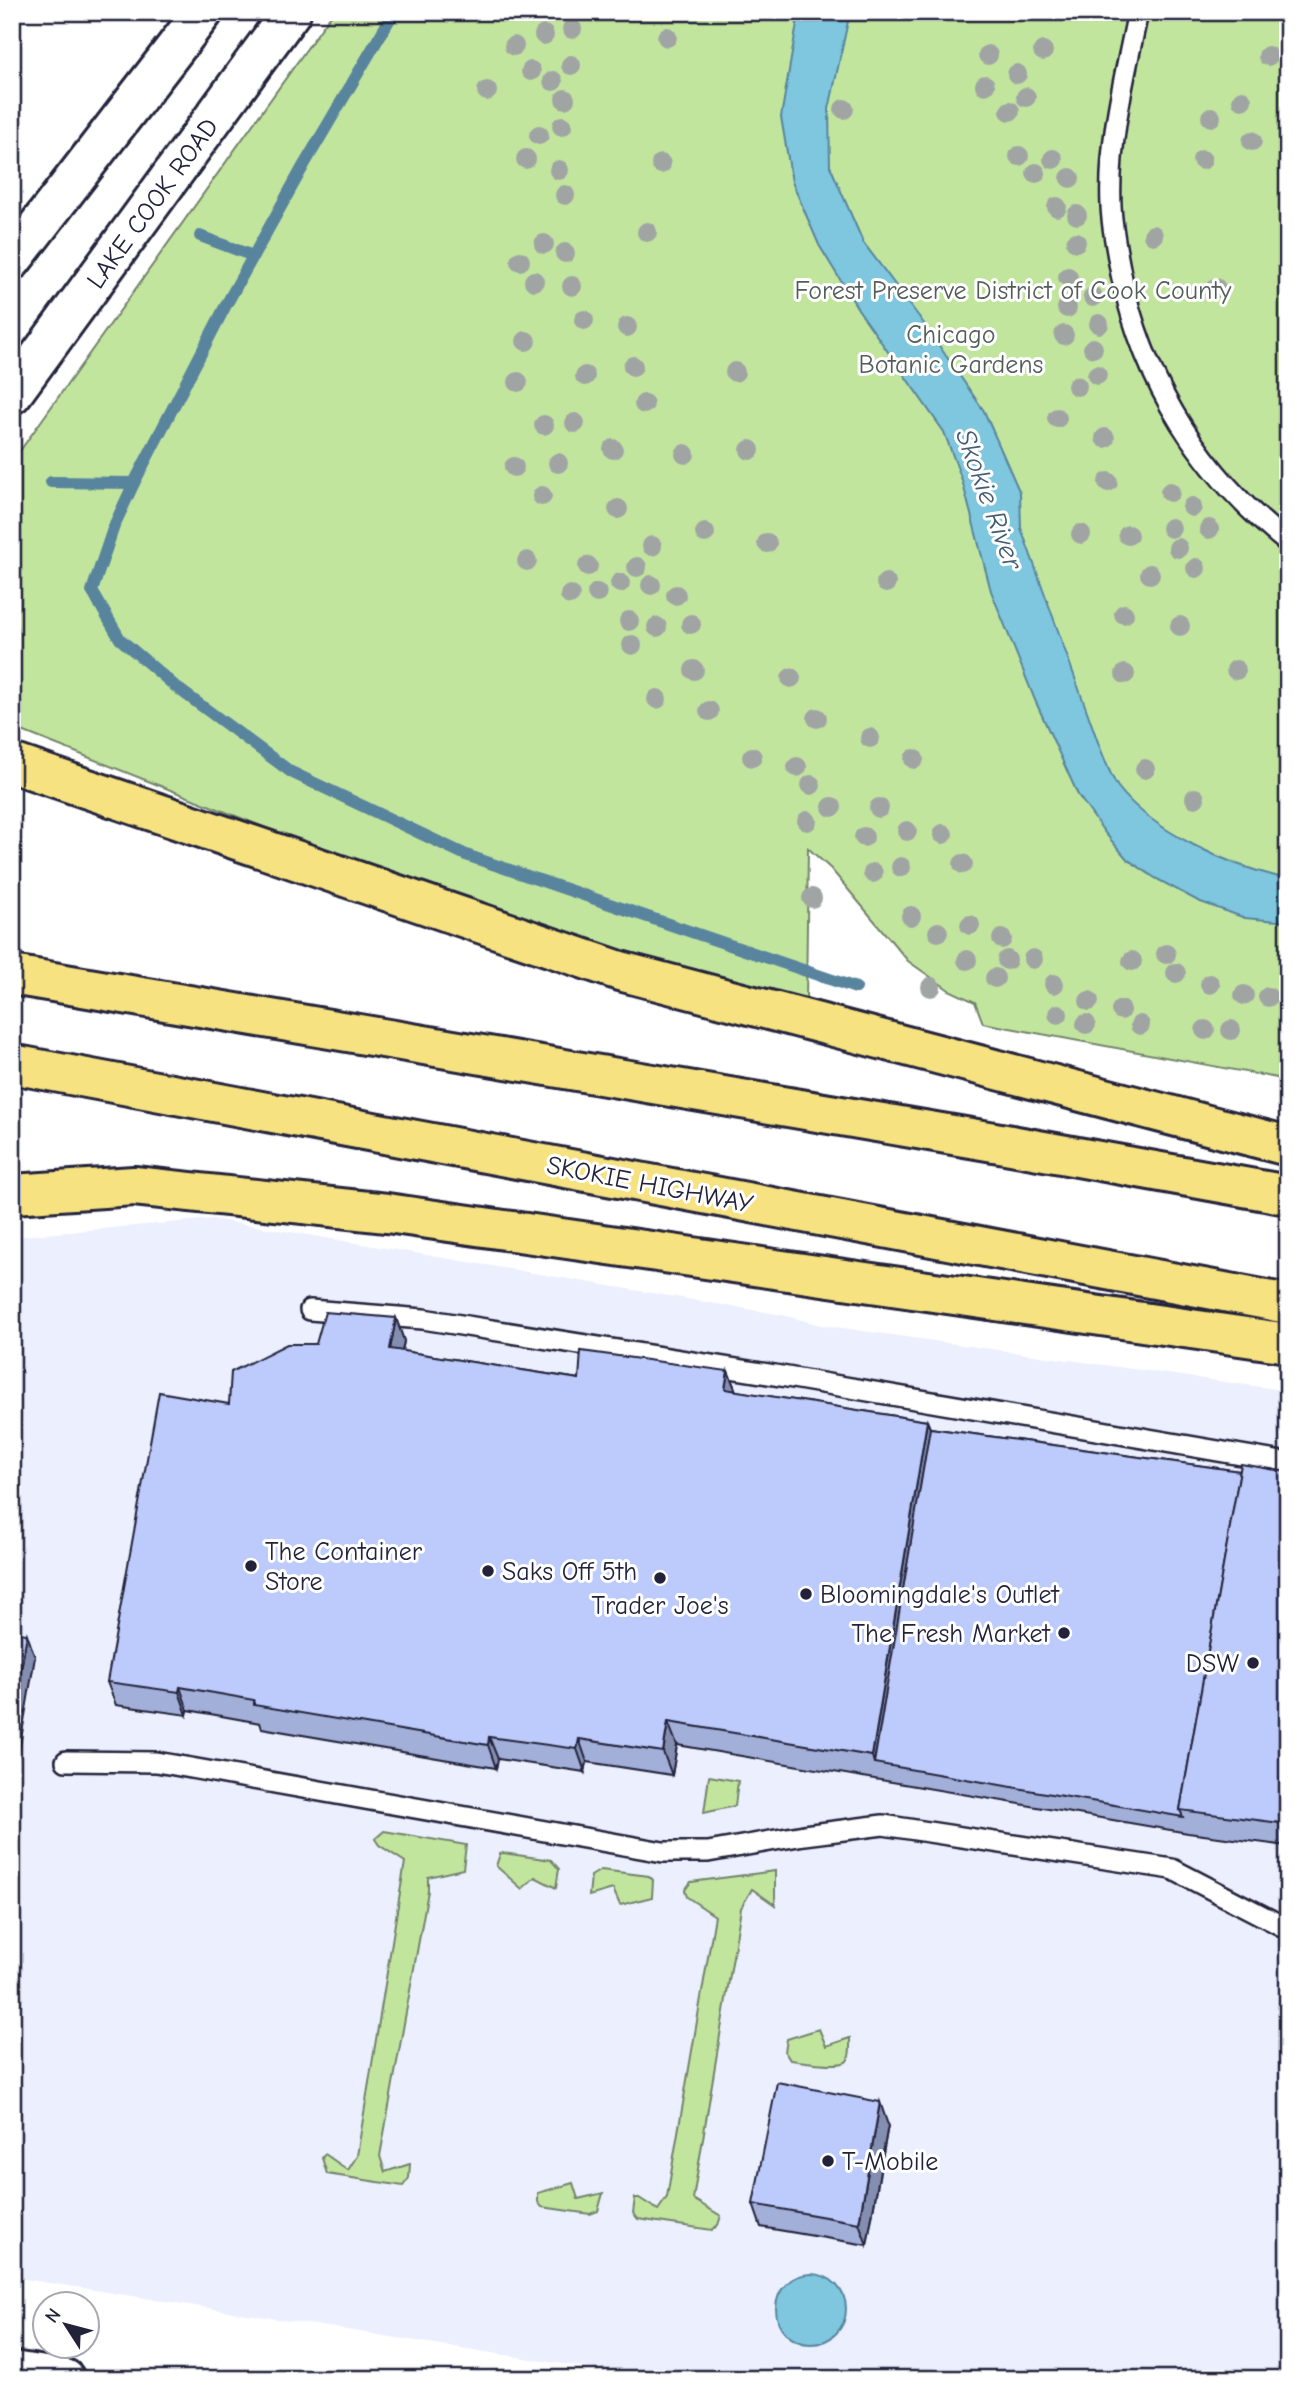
<svg xmlns="http://www.w3.org/2000/svg" width="1300" height="2391" font-family="'Comic Neue',sans-serif">
<rect width="100%" height="100%" fill="#fff"/>
<filter id="ink" filterUnits="userSpaceOnUse"><feTurbulence type="fractalNoise" baseFrequency=".0143" numOctaves="2"/><feDisplacementMap in="SourceGraphic" scale="14" xChannelSelector="R" yChannelSelector="G"/><feConvolveMatrix kernelMatrix="1 2 1 2 8 2 1 2 1" color-interpolation-filters="sRGB"/></filter>
<g filter="url(#ink)">
<polygon fill="#ebeffe" points="213,1219 782,1315 821,1325 1288,1391 1288,2379 658,2379 12,2277 12,1237"/>
<g fill="#c2e59e" stroke="#72846c" stroke-width="2">
<polygon points="333,12 1288,12 1288,1080 983,1023 975,1002 949,990 908,961 831,869 808,848 806,1002 605,952 387,876 12,727 12,462"/>
<polygon points="709,1776 738,1781 735,1806 704,1813"/>
<polygon points="384,1831 466,1845 463,1869 428,1877 428,1891 380,2156 385,2172 410,2164 409,2178 403,2186 327,2174 322,2158 325,2154 348,2170 357,2156 405,1862 379,1845 375,1839"/>
<polygon points="503,1853 551,1860 559,1869 556,1888 535,1877 522,1889 496,1866 500,1854"/>
<polygon points="601,1870 649,1876 653,1880 652,1897 620,1905 613,1889 589,1896 591,1876"/>
<polygon points="775,1871 775,1905 752,1889 741,1908 693,2199 721,2216 718,2225 712,2230 638,2219 633,2213 635,2198 639,2198 658,2210 667,2197 715,1916 687,1897 685,1890 691,1882"/>
<path d="M819 2029 826 2046 850 2038C850 2045 851 2056 847 2061 841 2068 800 2061 790 2060L785 2052 787 2039Z"/>
<polygon points="573,2183 578,2199 603,2193 598,2211 590,2214 542,2207 538,2202 538,2193"/>
</g>
<g fill="#7ec7de" stroke="#59859d" stroke-width="2">
<path d="M799 12H850L829 109 830 166 863 242 920 318 984 411 1020 493 1021 528C1042 586 1063 645 1084 703 1092 724 1106 770 1118 787 1153 833 1232 867 1288 879V922L1245 918 1198 901 1155 878 1127 859 1105 833 1078 795 1035 700 991 591 962 480 944 432 858 309 819 245 792 182 781 117Z"/>
<circle cx="811" cy="2309" r="35"/>
</g>
<g fill="none" stroke-linecap="round" stroke-linejoin="round">
<g stroke="#59859d" stroke-width="12">
<polyline points="394,12 304,165 226,305 134,483 114,526 92,591 120,639 176,687 291,772 466,855 856,988"/>
<polyline points="200,236 253,256"/>
<polyline points="51,482 134,483"/>
</g>
<defs>
<g id="service">
<path d="M1138 12C1125 76 1108 140 1111 206 1112 229 1117 252 1121 274 1144 383 1201 474 1288 543"/>
<polyline points="310,1310 423,1319 787,1377 1288,1463"/>
<polyline points="66,1761 156,1762 174,1765 663,1852 708,1852 804,1835 883,1825 1172,1869 1288,1929"/>
</g>
<g id="secondary">
<polyline points="12,260 203,12"/>
<polyline points="12,394 291,12"/>
<polyline points="12,2371 65,2379"/>
</g>
<g id="motorway">
<polyline points="12,763 620,971 1288,1146"/>
<polyline points="12,975 1000,1143 1288,1195"/>
<polyline points="12,1064 1288,1304"/>
<polyline points="12,1194 134,1186 387,1213 1288,1343"/>
</g>
</defs>
<use href="#service" stroke="#22223b" stroke-width="24"/>
<use href="#secondary" stroke="#22223b" stroke-width="44"/>
<use href="#motorway" stroke="#22223b" stroke-width="44"/>
<use href="#service" stroke="#fff" stroke-width="19"/>
<use href="#secondary" stroke="#fff" stroke-width="38"/>
<use href="#motorway" stroke="#f7e281" stroke-width="38"/>
</g>
<g fill="#a0a5a4">
<circle cx="572" cy="29" r="10"/>
<circle cx="544" cy="35" r="10"/>
<circle cx="667" cy="37" r="10"/>
<circle cx="514" cy="46" r="10"/>
<circle cx="1043" cy="51" r="10"/>
<circle cx="988" cy="55" r="10"/>
<circle cx="1268" cy="56" r="10"/>
<circle cx="571" cy="65" r="10"/>
<circle cx="531" cy="71" r="10"/>
<circle cx="1017" cy="74" r="10"/>
<circle cx="553" cy="81" r="10"/>
<circle cx="985" cy="85" r="10"/>
<circle cx="487" cy="91" r="10"/>
<circle cx="1026" cy="97" r="10"/>
<circle cx="565" cy="99" r="10"/>
<circle cx="1242" cy="100" r="10"/>
<circle cx="844" cy="109" r="10"/>
<circle cx="1010" cy="111" r="10"/>
<circle cx="1211" cy="117" r="10"/>
<circle cx="562" cy="126" r="10"/>
<circle cx="539" cy="135" r="10"/>
<circle cx="1252" cy="141" r="10"/>
<circle cx="1019" cy="156" r="10"/>
<circle cx="526" cy="159" r="10"/>
<circle cx="1053" cy="159" r="10"/>
<circle cx="1202" cy="160" r="10"/>
<circle cx="661" cy="164" r="10"/>
<circle cx="559" cy="170" r="10"/>
<circle cx="1036" cy="173" r="10"/>
<circle cx="1070" cy="178" r="10"/>
<circle cx="565" cy="195" r="10"/>
<circle cx="1057" cy="207" r="10"/>
<circle cx="1077" cy="215" r="10"/>
<circle cx="647" cy="232" r="10"/>
<circle cx="1153" cy="235" r="10"/>
<circle cx="1076" cy="242" r="10"/>
<circle cx="544" cy="244" r="10"/>
<circle cx="565" cy="253" r="10"/>
<circle cx="520" cy="261" r="10"/>
<circle cx="1068" cy="277" r="10"/>
<circle cx="534" cy="281" r="10"/>
<circle cx="572" cy="286" r="10"/>
<circle cx="1216" cy="288" r="10"/>
<circle cx="1093" cy="297" r="10"/>
<circle cx="1067" cy="308" r="10"/>
<circle cx="584" cy="320" r="10"/>
<circle cx="1099" cy="324" r="10"/>
<circle cx="627" cy="327" r="10"/>
<circle cx="1064" cy="335" r="10"/>
<circle cx="526" cy="341" r="10"/>
<circle cx="1093" cy="348" r="10"/>
<circle cx="633" cy="366" r="10"/>
<circle cx="735" cy="372" r="10"/>
<circle cx="1097" cy="375" r="10"/>
<circle cx="585" cy="376" r="10"/>
<circle cx="518" cy="382" r="10"/>
<circle cx="1077" cy="386" r="10"/>
<circle cx="644" cy="404" r="10"/>
<circle cx="1057" cy="418" r="10"/>
<circle cx="575" cy="423" r="10"/>
<circle cx="544" cy="425" r="10"/>
<circle cx="1105" cy="438" r="10"/>
<circle cx="613" cy="449" r="10"/>
<circle cx="750" cy="450" r="10"/>
<circle cx="685" cy="454" r="10"/>
<circle cx="558" cy="463" r="10"/>
<circle cx="514" cy="467" r="10"/>
<circle cx="1108" cy="482" r="10"/>
<circle cx="1170" cy="492" r="10"/>
<circle cx="542" cy="496" r="10"/>
<circle cx="1192" cy="507" r="10"/>
<circle cx="618" cy="509" r="10"/>
<circle cx="1171" cy="528" r="10"/>
<circle cx="1209" cy="529" r="10"/>
<circle cx="705" cy="533" r="10"/>
<circle cx="1081" cy="534" r="10"/>
<circle cx="1128" cy="535" r="10"/>
<circle cx="767" cy="543" r="10"/>
<circle cx="652" cy="546" r="10"/>
<circle cx="1178" cy="548" r="10"/>
<circle cx="527" cy="561" r="10"/>
<circle cx="588" cy="566" r="10"/>
<circle cx="637" cy="567" r="10"/>
<circle cx="1196" cy="568" r="10"/>
<circle cx="1150" cy="574" r="10"/>
<circle cx="620" cy="583" r="10"/>
<circle cx="886" cy="583" r="10"/>
<circle cx="651" cy="585" r="10"/>
<circle cx="597" cy="593" r="10"/>
<circle cx="570" cy="595" r="10"/>
<circle cx="676" cy="595" r="10"/>
<circle cx="1124" cy="614" r="10"/>
<circle cx="629" cy="621" r="10"/>
<circle cx="691" cy="624" r="10"/>
<circle cx="1180" cy="626" r="10"/>
<circle cx="657" cy="627" r="10"/>
<circle cx="632" cy="645" r="10"/>
<circle cx="694" cy="670" r="10"/>
<circle cx="1236" cy="670" r="10"/>
<circle cx="1125" cy="674" r="10"/>
<circle cx="791" cy="678" r="10"/>
<circle cx="657" cy="699" r="10"/>
<circle cx="709" cy="711" r="10"/>
<circle cx="817" cy="718" r="10"/>
<circle cx="870" cy="738" r="10"/>
<circle cx="752" cy="757" r="10"/>
<circle cx="914" cy="759" r="10"/>
<circle cx="797" cy="767" r="10"/>
<circle cx="1145" cy="769" r="10"/>
<circle cx="811" cy="785" r="10"/>
<circle cx="1195" cy="798" r="10"/>
<circle cx="832" cy="807" r="10"/>
<circle cx="879" cy="808" r="10"/>
<circle cx="807" cy="821" r="10"/>
<circle cx="907" cy="831" r="10"/>
<circle cx="943" cy="834" r="10"/>
<circle cx="864" cy="837" r="10"/>
<circle cx="963" cy="864" r="10"/>
<circle cx="901" cy="867" r="10"/>
<circle cx="873" cy="873" r="10"/>
<circle cx="812" cy="898" r="10"/>
<circle cx="911" cy="916" r="10"/>
<circle cx="970" cy="925" r="10"/>
<circle cx="938" cy="932" r="10"/>
<circle cx="1002" cy="939" r="10"/>
<circle cx="1166" cy="954" r="10"/>
<circle cx="1033" cy="959" r="10"/>
<circle cx="967" cy="960" r="10"/>
<circle cx="1007" cy="960" r="10"/>
<circle cx="1132" cy="961" r="10"/>
<circle cx="1176" cy="973" r="10"/>
<circle cx="995" cy="978" r="10"/>
<circle cx="1054" cy="984" r="10"/>
<circle cx="1210" cy="984" r="10"/>
<circle cx="931" cy="987" r="10"/>
<circle cx="1244" cy="995" r="10"/>
<circle cx="1268" cy="997" r="10"/>
<circle cx="1089" cy="1001" r="10"/>
<circle cx="1121" cy="1010" r="10"/>
<circle cx="1058" cy="1014" r="10"/>
<circle cx="1086" cy="1024" r="10"/>
<circle cx="1140" cy="1025" r="10"/>
<circle cx="1205" cy="1030" r="10"/>
<circle cx="1231" cy="1030" r="10"/>
</g>
<g fill="#a2afd8" stroke="#22223b" stroke-width="2">
<polygon points="396,1318 404,1341 402,1351 579,1379 728,1371 736,1391 927,1421 930,1428 1240,1471 1288,1472 1288,1846 1188,1833 677,1745 672,1775 587,1762 585,1772 498,1759 496,1768 262,1728 260,1723 188,1710 187,1715 116,1705 107,1682 229,1404"/>
<polygon points="888,2125 867,2245 761,2227 753,2204"/>
</g>
<g fill="#848eb0" stroke="#22223b" stroke-width="2">
<polygon points="396,1318 404,1341 398,1372 390,1349"/>
<polygon points="728,1371 737,1394 725,1389"/>
<polygon points="927,1421 936,1444 874,1763 872,1756"/>
<polygon points="27,1634 35,1657 12,1792 12,1721"/>
<polygon points="180,1687 188,1710 187,1715 179,1692"/>
<polygon points="668,1722 677,1745 672,1775 663,1752"/>
<polygon points="489,1737 498,1759 496,1768 488,1745"/>
<polygon points="579,1739 587,1762 585,1772 577,1749"/>
<polygon points="880,2102 888,2125 867,2245 859,2223"/>
</g>
<g fill="#bccbfb" stroke="#22223b" stroke-width="2">
<polygon points="325,1312 396,1318 390,1349 579,1379 581,1351 728,1371 725,1389 927,1421 872,1756 668,1722 663,1752 579,1739 577,1749 489,1737 488,1745 254,1705 254,1700 180,1687 179,1692 107,1682 159,1392 229,1404 231,1372 287,1344 316,1344"/>
<polygon points="930,1428 1240,1471 1180,1810 1183,1817 874,1763"/>
<polygon points="1241,1464 1288,1472 1288,1824 1180,1810"/>
<polygon points="12,1632 27,1634 12,1721"/>
<polygon points="777,2082 880,2102 859,2223 753,2204"/>
<polygon points="896,2374 914,2375 914,2379 896,2379"/>
</g>
</g>
<g fill="#22223b" stroke="#fff" stroke-width="2.5">
<circle cx="251" cy="1566" r="7"/>
<circle cx="488" cy="1571" r="7"/>
<circle cx="660" cy="1578" r="7"/>
<circle cx="806" cy="1594" r="7"/>
<circle cx="1064" cy="1633" r="7"/>
<circle cx="1253" cy="1663" r="7"/>
<circle cx="828" cy="2161" r="7"/>
</g>
<g text-anchor="middle" stroke-width="6" stroke-linejoin="round" paint-order="stroke">
<g font-size="26" fill="#22223b" stroke="#fff">
<text transform="translate(152 203) rotate(-54)" y="9">LAKE COOK ROAD</text>
<text transform="translate(650 1184) rotate(11)" y="9">SKOKIE HIGHWAY</text>
</g>
<g font-size="26" fill="#525c59" stroke="#fff">
<text x="1013" y="299">Forest Preserve District of Cook County</text>
<text x="951" y="343">Chicago<tspan x="951" dy="30">Botanic Gardens</tspan></text>
</g>
<g font-size="26" fill="#22223b" stroke="#fff" text-anchor="start">
<text x="265" y="1560">The Container<tspan x="265" dy="30">Store</tspan></text>
<text x="502" y="1580">Saks Off 5th</text>
<text x="820" y="1603">Bloomingdale's Outlet</text>
<text x="660" y="1614" text-anchor="middle">Trader Joe's</text>
<text x="1050" y="1642" text-anchor="end">The Fresh Market</text>
<text x="1239" y="1672" text-anchor="end">DSW</text>
<text x="842" y="2170">T-Mobile</text>
</g>
<g font-size="28" font-style="italic" fill="#425c74" stroke="#fff">
<text transform="translate(990 499) rotate(70)" y="10">Skokie River</text>
</g>
</g>
<rect width="1300" height="2391" fill="none" stroke="#fff" stroke-width="42"/>
<rect x="21" y="21" width="1258" height="2349" fill="none" stroke="#22223b" stroke-width="2.5" filter="url(#ink)"/>
<g transform="translate(66 2325) rotate(306)"><circle r="33" fill="#ffffff" stroke="#a7a7b1" stroke-width="2"/>
<path d="M0-5L12 26L0 18L-12 26Z" fill="#22223b"/>
<text y="-10" font-size="19" font-weight="bold" text-anchor="middle" fill="#22223b">N</text>
</g>
</svg>
